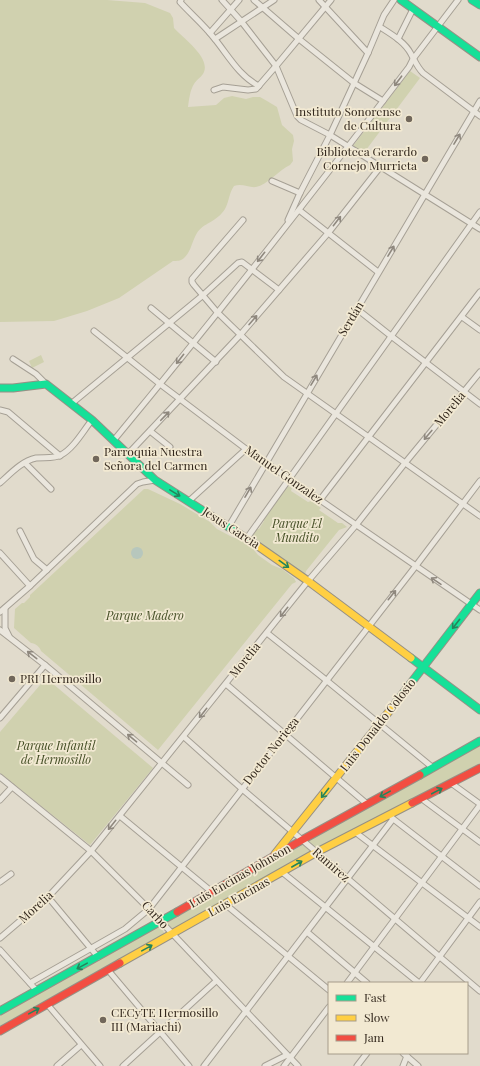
<svg xmlns="http://www.w3.org/2000/svg" width="480" height="1066" font-family="'Playfair Display',serif">
<rect width="100%" height="100%" fill="#e1dbcc"/>
<g fill="#d0d1af">
<path d="M0 0H107L145 3 170 13 173 18 174 28C183 38 210 57 204 72 202 77 197 79 194 84 190 90 189 100 188 107L216 105 224 98 232 96 246 99 253 97H260L267 101 277 107 282 125 293 135 294 141 292 149 293 161 290 165C279 170 267 185 256 187 249 188 242 183 234 186 229 193 229 202 225 209 217 222 203 223 197 233 192 241 191 252 184 258 181 261 177 261 173 261L119 298 87 311 54 321 0 322Z"/>
<polygon points="410,71 420,78 363,154 353,146"/>
<polygon points="41,355 44,362 32,368 29,361"/>
<polygon points="288,486 292,488 291,491 308,502 311,501 321,508 319,510 338,523 342,523 347,527 339,530 306,571 305,576 251,535 256,529 259,529 264,521 263,518"/>
<path d="M144 489H148L180 504 210 522 217 529 232 537 241 540 253 549 258 555 272 565 282 569 294 578 296 582 292 584 158 750 41 651C40 647 35 643 31 643L14 628 15 609 22 603H24L30 597V595L43 583Z"/>
<polygon points="46,678 153,768 90,845 0,773 0,732"/>
<polygon points="480,744 480,763 317,849 308,841"/>
<polygon points="303,845 311,852 170,931 164,923"/>
<polygon points="159,925 165,934 0,1026 0,1014"/>
</g>
<circle fill="#b7c7bd" cx="137" cy="553" r="6"/>
<g fill="none" stroke-linecap="round" stroke-linejoin="round">
<defs>
<g id="street">
<path d="M181 0 180 2C191 14 204 25 214 38 228 55 239 76 259 86"/>
<polyline points="222,0 241,21 276,66 297,116 301,120 330,135 480,229"/>
<polyline points="254,0 299,39 354,83 383,101"/>
<polyline points="319,0 368,53"/>
<path d="M380 27C391 34 405 42 411 54 415 61 417 67 423 73L480 116"/>
<polyline points="210,33 239,0"/>
<polyline points="215,39 274,0"/>
<polyline points="398,39 413,9"/>
<polyline points="214,90 223,87 248,90 256,89 276,66 331,0"/>
<polyline points="272,181 300,193"/>
<polyline points="299,210 378,272"/>
<polyline points="243,220 192,279 192,282 194,285 217,312 284,377 480,516"/>
<polyline points="288,220 300,193 330,135 368,53 384,15 394,0"/>
<polyline points="151,308 216,362"/>
<polyline points="357,309 391,336 480,404"/>
<polyline points="462,317 480,330"/>
<polyline points="94,331 160,384 246,449 480,610"/>
<polyline points="13,359 36,374 46,384"/>
<polyline points="71,404 202,296 238,263 242,262 279,290"/>
<polyline points="0,410 8,412 60,456"/>
<polyline points="150,431 170,447"/>
<path d="M114 440C215 318 313 193 409 67L413 59 458 0"/>
<polyline points="128,454 241,334 329,232 381,166"/>
<polyline points="25,463 51,489"/>
<path d="M0 483C11 473 22 461 36 458 44 457 54 459 61 455 74 448 83 431 92 420"/>
<polyline points="320,500 480,292"/>
<polyline points="189,501 246,449"/>
<polyline points="229,526 480,101"/>
<polyline points="20,531 34,559 47,570"/>
<polyline points="247,538 480,212"/>
<polyline points="0,553 30,586"/>
<polyline points="5,608 5,628 9,636"/>
<polyline points="0,612 30,586 137,484 143,482 155,480"/>
<polyline points="0,630 45,665 188,785"/>
<polyline points="267,633 326,680 432,767"/>
<polyline points="226,684 367,804"/>
<polyline points="0,718 45,665"/>
<polyline points="184,737 241,788 480,991"/>
<polyline points="0,777 91,851 149,909 298,1066"/>
<polyline points="451,783 480,804"/>
<polyline points="422,799 480,842"/>
<polyline points="0,800 12,787"/>
<polyline points="120,816 212,892"/>
<polyline points="392,818 480,886"/>
<polyline points="355,832 480,927"/>
<polyline points="282,872 419,983"/>
<polyline points="0,882 11,874"/>
<polyline points="48,897 98,957"/>
<polyline points="225,904 329,990"/>
<polyline points="307,932 367,983"/>
<polyline points="0,938 48,897 91,851 308,581 356,525 405,463 480,372"/>
<polyline points="0,950 37,991"/>
<polyline points="108,970 189,1066"/>
<polyline points="30,983 125,929 149,909 415,567 480,481"/>
<polyline points="347,983 480,805"/>
<polyline points="420,983 480,902"/>
<polyline points="47,1004 100,1066"/>
<polyline points="403,1053 418,1066"/>
<polyline points="57,1066 81,1045"/>
<polyline points="123,1066 216,981"/>
<polyline points="204,1066 393,819"/>
<polyline points="265,1066 287,1055"/>
<polyline points="284,1066 329,1007"/>
<polyline points="357,1066 367,1053"/>
<polyline points="403,1066 407,1056"/>
</g>
<g id="fast">
<polyline points="401,0 480,57"/>
<polyline points="472,0 480,5"/>
<polyline points="0,388 13,388 46,384 92,420 155,480 255,544"/>
<polyline points="411,658 480,710"/>
<polyline points="391,709 480,593"/>
<polyline points="420,775 480,741"/>
<polyline points="0,1011 177,912"/>
</g>
<g id="slow">
<polyline points="255,544 308,581 411,658"/>
<polyline points="275,854 391,709"/>
<polyline points="120,963 317,852 412,803"/>
</g>
<g id="jam">
<polyline points="412,803 480,768"/>
<polyline points="177,912 302,840 420,775"/>
<polyline points="0,1031 120,963"/>
</g>
</defs>
<use href="#street" stroke="#a6a095" stroke-width="7"/>
<use href="#fast" stroke="#969085" stroke-width="9"/>
<use href="#slow" stroke="#969085" stroke-width="9"/>
<use href="#jam" stroke="#969085" stroke-width="9"/>
<use href="#street" stroke="#eae6dd" stroke-width="5"/>
<use href="#fast" stroke="#16e098" stroke-width="7"/>
<use href="#slow" stroke="#ffcf43" stroke-width="7"/>
<use href="#jam" stroke="#f24e42" stroke-width="7"/>
</g>
<defs><path id="oneway-shaft" d="M-6 0H5M1.5-3L5.5 0L1.5 3" fill="none" stroke-width="1.6" stroke-linecap="round" stroke-linejoin="round"/></defs>
<g stroke="#8f887e">
<use href="#oneway-shaft" transform="translate(398 81) rotate(127)"/>
<use href="#oneway-shaft" transform="translate(457 139) rotate(-59)"/>
<use href="#oneway-shaft" transform="translate(337 221) rotate(-52)"/>
<use href="#oneway-shaft" transform="translate(391 251) rotate(-59)"/>
<use href="#oneway-shaft" transform="translate(261 257) rotate(128)"/>
<use href="#oneway-shaft" transform="translate(253 320) rotate(-49)"/>
<use href="#oneway-shaft" transform="translate(180 359) rotate(128)"/>
<use href="#oneway-shaft" transform="translate(314 380) rotate(-59)"/>
<use href="#oneway-shaft" transform="translate(165 416) rotate(-46)"/>
<use href="#oneway-shaft" transform="translate(428 435) rotate(130)"/>
<use href="#oneway-shaft" transform="translate(248 492) rotate(-60)"/>
<use href="#oneway-shaft" transform="translate(436 581) rotate(-146)"/>
<use href="#oneway-shaft" transform="translate(392 595) rotate(-51)"/>
<use href="#oneway-shaft" transform="translate(284 612) rotate(129)"/>
<use href="#oneway-shaft" transform="translate(32 655) rotate(-142)"/>
<use href="#oneway-shaft" transform="translate(203 713) rotate(129)"/>
<use href="#oneway-shaft" transform="translate(132 738) rotate(-140)"/>
<use href="#oneway-shaft" transform="translate(112 825) rotate(129)"/>
</g>
<g stroke="#25845b">
<use href="#oneway-shaft" transform="translate(175 493) rotate(31)"/>
<use href="#oneway-shaft" transform="translate(284 564) rotate(36)"/>
<use href="#oneway-shaft" transform="translate(456 624) rotate(128)"/>
<use href="#oneway-shaft" transform="translate(437 791) rotate(-28)"/>
<use href="#oneway-shaft" transform="translate(325 793) rotate(128)"/>
<use href="#oneway-shaft" transform="translate(385 794) rotate(151)"/>
<use href="#oneway-shaft" transform="translate(297 864) rotate(-30)"/>
<use href="#oneway-shaft" transform="translate(147 948) rotate(-29)"/>
<use href="#oneway-shaft" transform="translate(82 966) rotate(151)"/>
<use href="#oneway-shaft" transform="translate(34 1011) rotate(-29)"/>
</g>
<g fill="#71675b" stroke="#f2e9d2" stroke-width="1.5">
<circle cx="409" cy="119" r="4"/>
<circle cx="425" cy="159" r="4"/>
<circle cx="96" cy="459" r="4"/>
<circle cx="12" cy="679" r="4"/>
<circle cx="103" cy="1020" r="4"/>
</g>
<g text-anchor="middle" stroke-width="3.5" stroke-linejoin="round" paint-order="stroke">
<g font-size="12" fill="#34291e" stroke="#f2e9d2" text-anchor="start">
<text x="401" y="116" text-anchor="end">Instituto Sonorense<tspan x="401" dy="14">de Cultura</tspan></text>
<text x="417" y="156" text-anchor="end">Biblioteca Gerardo<tspan x="417" dy="14">Cornejo Murrieta</tspan></text>
<text x="104" y="456">Parroquia Nuestra<tspan x="104" dy="14">Señora del Carmen</tspan></text>
<text x="20" y="683">PRI Hermosillo</text>
<text x="111" y="1017">CECyTE Hermosillo<tspan x="111" dy="14">III (Mariachi)</tspan></text>
</g>
<g font-size="12" fill="#34291e" stroke="#f2e9d2">
<text transform="translate(351 319) rotate(-59)" y="4">Serdán</text>
<text transform="translate(450 409) rotate(-50)" y="4">Morelia</text>
<text transform="translate(284 475) rotate(35)" y="4">Manuel Gonzalez</text>
<text transform="translate(231 528) rotate(33)" y="4">Jesus Garcia</text>
<text transform="translate(245 660) rotate(-51)" y="4">Morelia</text>
<text transform="translate(378 725) rotate(-52)" y="4">Luis Donaldo Colosio</text>
<text transform="translate(271 751) rotate(-52)" y="4">Doctor Noriega</text>
<text transform="translate(331 865) rotate(41)" y="4">Ramirez</text>
<text transform="translate(240 876) rotate(-30)" y="4">Luis Encinas Johnson</text>
<text transform="translate(239 897) rotate(-29)" y="4">Luis Encinas</text>
<text transform="translate(36 907) rotate(-42)" y="4">Morelia</text>
<text transform="translate(155 915) rotate(47)" y="4">Carbo</text>
</g>
<g font-size="12" font-style="italic" fill="#454f26" stroke="#f2e9d2">
<text x="297" y="528">Parque El<tspan x="297" dy="14">Mundito</tspan></text>
<text x="145" y="620">Parque Madero</text>
<text x="56" y="750">Parque Infantil<tspan x="56" dy="14">de Hermosillo</tspan></text>
</g>
</g>
<rect x="328" y="982" width="140" height="72" fill="#f2e9d2" stroke="#a69c8a"/>
<rect x="336" y="995" width="20" height="6" fill="#16e098" stroke="#a69c8a"/>
<text x="364" y="1002" font-size="12" fill="#34291e">Fast</text>
<rect x="336" y="1015" width="20" height="6" fill="#ffcf43" stroke="#a69c8a"/>
<text x="364" y="1022" font-size="12" fill="#34291e">Slow</text>
<rect x="336" y="1035" width="20" height="6" fill="#f24e42" stroke="#a69c8a"/>
<text x="364" y="1042" font-size="12" fill="#34291e">Jam</text>
</svg>
